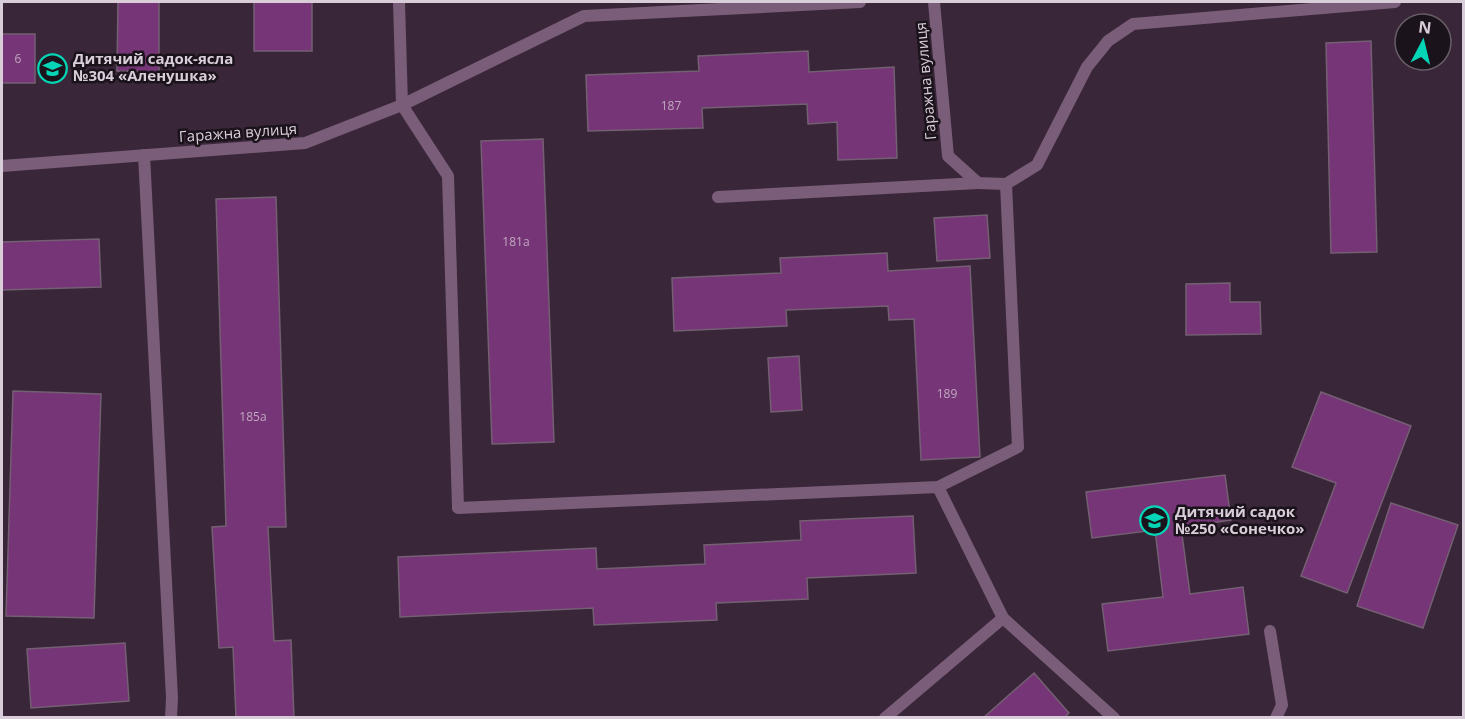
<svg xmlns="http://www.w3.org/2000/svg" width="1465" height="719" font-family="'Open Sans',sans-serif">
<rect width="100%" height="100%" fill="#392638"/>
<g fill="#753576" stroke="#745f73" stroke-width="1.5">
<polygon points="118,2 159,2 159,72 117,71"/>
<rect x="254" y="2" width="58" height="49"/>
<rect x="2" y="34" width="33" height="49"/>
<polygon points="1371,41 1377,252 1331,253 1326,43"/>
<polygon points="808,51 809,72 894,67 897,158 838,160 837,122 808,124 807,104 702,108 703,128 588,131 586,75 699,71 698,56"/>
<polygon points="543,139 554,442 492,444 481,141"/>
<polygon points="276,197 286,527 268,527 274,641 291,640 294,718 236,718 233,647 219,648 212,527 226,526 216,199"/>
<polygon points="987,215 990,258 937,261 934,218"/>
<polygon points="99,239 101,287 2,290 2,242"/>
<polygon points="887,253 888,271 970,266 980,457 921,460 914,319 889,320 888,306 786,310 787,326 674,331 672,278 781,273 780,258"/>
<polygon points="1230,283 1230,302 1260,302 1261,334 1186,335 1186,284"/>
<polygon points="799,356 802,410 771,412 768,358"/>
<polygon points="13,391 101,394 94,618 6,616"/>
<polygon points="1321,392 1411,426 1347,593 1301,576 1336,483 1292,467"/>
<polygon points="1225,475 1231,520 1181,527 1190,594 1243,587 1249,634 1108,651 1102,604 1163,597 1155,530 1092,538 1086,492"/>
<polygon points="1391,503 1458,525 1423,628 1357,606"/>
<polygon points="913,516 916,573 807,578 808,599 716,603 717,620 594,625 593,608 400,617 398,557 596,548 597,569 705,564 704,545 801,540 800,521"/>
<polygon points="125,643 129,701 31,708 27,649"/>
<polygon points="1034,673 1069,713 1064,718 983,718"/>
</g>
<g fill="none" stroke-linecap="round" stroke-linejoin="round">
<g stroke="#7a5d79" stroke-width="12">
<polyline points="860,2 584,16 402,105 448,176 458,508 938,487 1018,447 1006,184"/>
<polyline points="144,155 172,698 171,718"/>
<polyline points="718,197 978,183"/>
<polyline points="938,487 1003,618 1114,718"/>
<polyline points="1270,631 1282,705 1276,718"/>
<polyline points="885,718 1003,618"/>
</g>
<g stroke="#7a5d79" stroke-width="12">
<polyline points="934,2 948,156 978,183 1006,184 1037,165 1087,67 1108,41 1133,24 1395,2"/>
<polyline points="2,166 305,143 402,105 399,2"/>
</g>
</g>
<defs>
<symbol id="school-ring" viewBox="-11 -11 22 22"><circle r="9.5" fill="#1b131b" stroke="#04d5b6" stroke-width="1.5"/><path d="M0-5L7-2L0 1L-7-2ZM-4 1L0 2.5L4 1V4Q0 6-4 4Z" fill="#04d5b6"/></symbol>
</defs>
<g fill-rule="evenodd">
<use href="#school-ring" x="36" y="52" width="33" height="33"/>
<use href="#school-ring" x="1138" y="504" width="33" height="33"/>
</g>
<g text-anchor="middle" stroke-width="5" stroke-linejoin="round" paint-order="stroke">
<g font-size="12" fill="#c0a7c0">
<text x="18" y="63">6</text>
<text x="671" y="110">187</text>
<text x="516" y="246">181а</text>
<text x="947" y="398">189</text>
<text x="253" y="421">185а</text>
</g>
<g font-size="15" font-weight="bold" fill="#d9cdd9" stroke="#1b131b" text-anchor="start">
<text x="73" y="64">Дитячий садок-ясла<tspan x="73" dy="17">№304 «Аленушка»</tspan></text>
<text x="1175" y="517">Дитячий садок<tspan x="1175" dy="17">№250 «Сонечко»</tspan></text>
</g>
<g font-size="15" fill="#d9cdd9" stroke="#1b131b">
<text transform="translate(926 81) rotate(-95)" y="5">Гаражна вулиця</text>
<text transform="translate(238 133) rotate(-4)" y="5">Гаражна вулиця</text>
</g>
</g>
<rect width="1465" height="719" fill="none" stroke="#d9cdd9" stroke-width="6"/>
<g transform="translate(1423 42) rotate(7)"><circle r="28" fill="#1b131b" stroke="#675d67" stroke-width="1.5"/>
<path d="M0-4.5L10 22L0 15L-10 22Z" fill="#04d5b6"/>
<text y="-9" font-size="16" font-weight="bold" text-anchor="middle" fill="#d9cdd9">N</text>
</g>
</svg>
